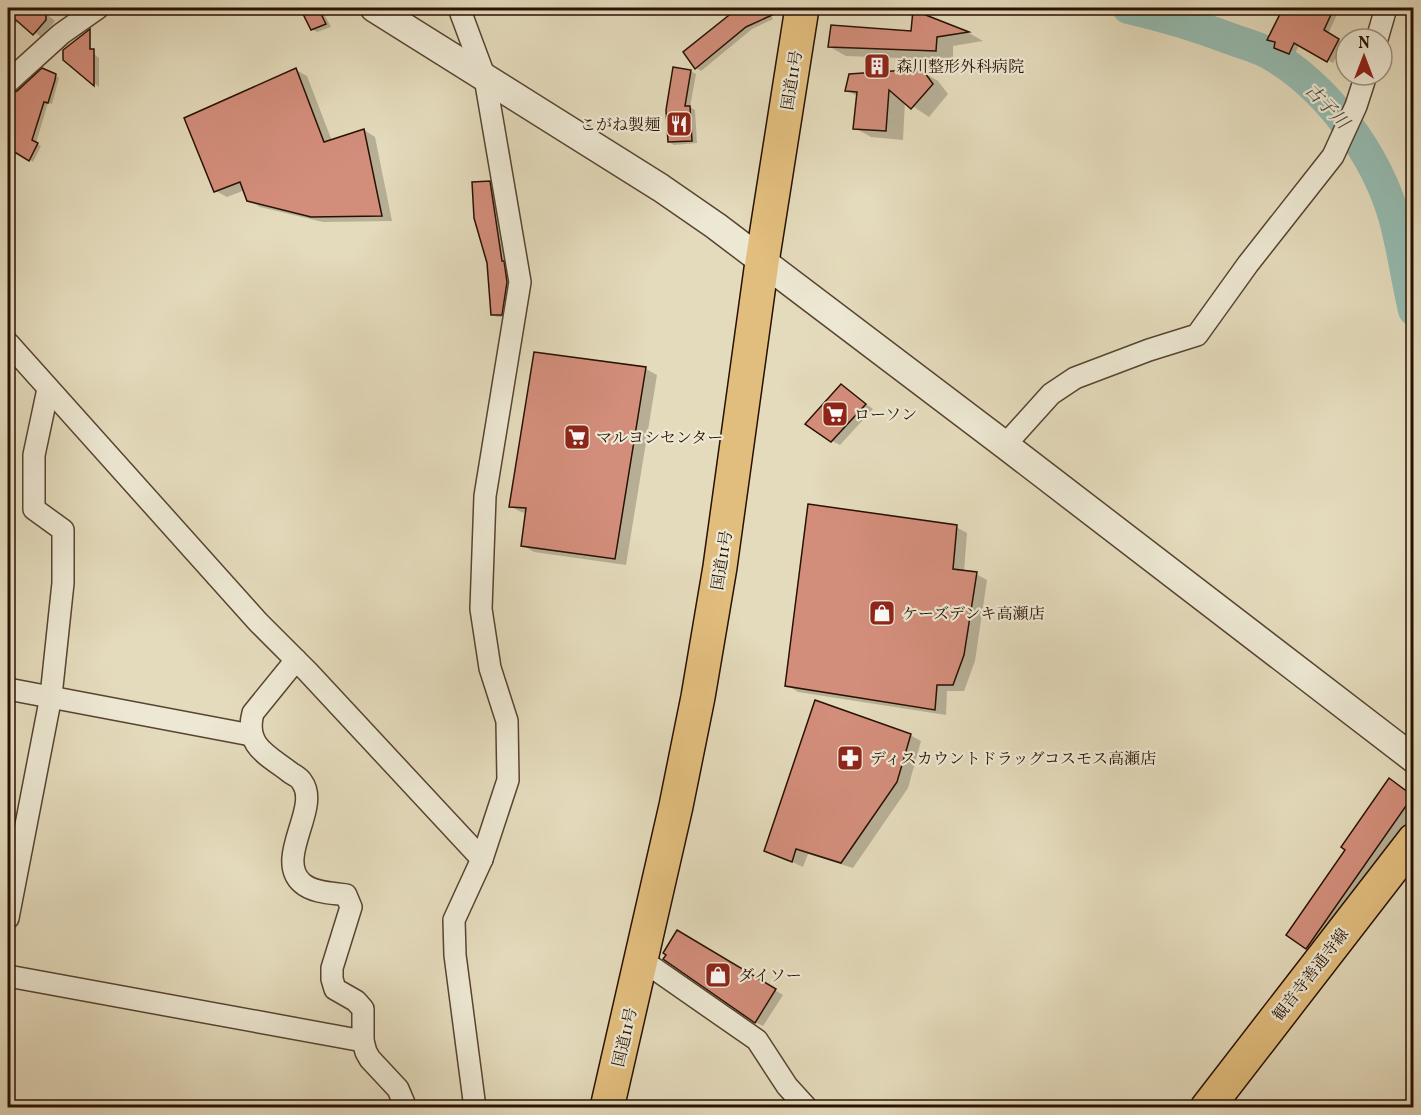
<svg xmlns="http://www.w3.org/2000/svg" width="1421" height="1115" font-family="Vollkorn,'Noto Serif JP',serif">
<rect width="100%" height="100%" fill="#e4dbbc"/>
<filter id="stains"><feTurbulence type="fractalNoise" baseFrequency=".00333" numOctaves="4"/><feColorMatrix values="0 0 0 0 .2 0 0 0 0 .09 0 0 0 0 .02 0 0 0 .5 -.17"/></filter>
<radialGradient id="worn" r=".72"><stop offset=".6" stop-color="#630" stop-opacity="0"/><stop offset="1" stop-color="#630" stop-opacity=".3"/></radialGradient>
<g fill="#0003">
<polygon points="8,8 39,8 55,21 41,37 18,20 8,42"/>
<polygon points="302,8 321,8 331,27 317,32 312,29"/>
<polygon points="743,8 767,8 773,19 752,29 701,71 696,68 739,10"/>
<polygon points="1285,8 1340,8 1328,34 1344,43 1333,63 1299,45 1294,56 1281,51 1277,43 1269,39"/>
<polygon points="914,12 969,33 983,41 953,46 953,60 846,56 830,47 913,33"/>
<polygon points="82,44 99,58 99,87 65,59"/>
<polygon points="8,54 20,61 8,76"/>
<polygon points="296,70 307,76 332,141 364,130 375,137 392,221 323,222 260,207 248,200 245,190 227,197 216,191"/>
<polygon points="690,71 696,74 690,107 695,110 697,143 674,145 669,142"/>
<polygon points="921,71 938,81 948,94 929,117 905,101 903,140 871,137 855,128 858,97 847,90"/>
<polygon points="55,75 59,78 52,104 48,103 36,143 41,146 33,162 17,152 14,157 10,156 8,159 8,96"/>
<polygon points="489,182 495,186 512,286 507,317 497,317 492,314"/>
<polygon points="646,369 657,375 626,565 534,552 522,545 527,513 521,512 510,506"/>
<polygon points="849,391 873,409 840,445 832,441"/>
<polygon points="956,527 967,533 964,572 976,574 987,580 975,661 964,691 947,691 946,715 798,692 787,685"/>
<polygon points="910,735 921,741 908,788 853,868 808,854 803,867 766,850"/>
<polygon points="1389,780 1414,795 1414,818 1318,954 1288,934 1347,849"/>
<polygon points="678,932 783,995 763,1026 755,1022"/>
</g>
<g fill="none" stroke-linecap="round" stroke-linejoin="round">
<path stroke="#95bbb0" stroke-width="32" d="M1128 8C1164 16 1199 27 1234 40 1245 44 1257 47 1268 53 1327 86 1377 155 1395 220 1403 250 1407 280 1414 310"/>
</g>
<g fill="#d38e7b" stroke="#281103" stroke-width="1.5">
<polygon points="8,8 39,8 46,14 46,20 33,35 8,13"/>
<polygon points="300,8 318,8 326,24 311,30"/>
<polygon points="738,8 783,8 783,10 746,27 695,69 683,52"/>
<polygon points="1283,8 1334,8 1324,30 1339,39 1327,62 1294,43 1289,54 1274,48 1275,42 1267,40"/>
<polygon points="913,10 969,32 937,37 936,51 828,47 831,25 911,31"/>
<polygon points="90,29 90,49 94,49 94,86 63,60 63,50"/>
<polygon points="673,67 691,70 685,106 690,106 692,141 668,142 666,110"/>
<polygon points="42,68 56,74 55,80 48,103 44,102 32,140 38,143 29,161 8,148 8,94 17,91"/>
<polygon points="296,68 324,142 364,129 382,216 311,217 247,201 240,182 214,192 184,118"/>
<polygon points="922,69 933,84 911,109 889,90 886,131 853,129 857,92 845,91 849,74"/>
<polygon points="490,181 502,261 504,261 507,282 502,315 491,315 487,263 474,218 472,182"/>
<polygon points="534,352 646,367 615,559 521,546 526,508 509,507"/>
<polygon points="841,384 866,404 831,442 805,424"/>
<polygon points="808,504 957,525 953,569 977,572 964,655 953,685 937,685 935,710 785,686"/>
<polygon points="815,700 911,734 897,782 841,863 796,849 792,862 764,851"/>
<polygon points="1389,778 1413,796 1306,949 1286,935 1345,850 1341,847"/>
<polygon points="677,930 776,989 755,1023 663,959 666,955 663,953"/>
</g>
<g fill="none" stroke-linecap="round" stroke-linejoin="round">
<defs>
<g id="minor">
<polyline points="459,8 485,78 520,282 485,496 481,609 490,668 507,721 508,780 482,859 454,920 455,955 475,1108"/>
<polyline points="1377,39 1386,8"/>
<polyline points="8,82 61,34 98,8"/>
<polyline points="8,343 258,622 308,672 482,859"/>
<polyline points="1005,445 1051,394 1075,378 1149,350 1197,335 1248,264 1333,156 1356,106 1366,75"/>
<path d="M296 660 253 713C244 746 268 755 291 773 294 775 300 778 302 782 321 808 274 858 302 883 313 893 333 893 346 895L351 907 332 968V979L335 989 356 1001 363 1009V1041L366 1052 370 1059 398 1089 406 1108"/>
<polyline points="8,689 251,735"/>
<polyline points="8,918 51,696 63,583 63,530 34,509 34,455 48,389"/>
<polyline points="642,960 757,1040 787,1086 807,1108"/>
<polyline points="8,976 363,1041"/>
</g>
<polyline id="tertiary" points="374,8 661,188 716,226 1005,445 1414,759"/>
<polyline id="primary" points="1207,1108 1414,840"/>
<polyline id="trunk" points="607,1108 676,806 698,697 720,567 762,262 802,8"/>
</defs>
<use href="#minor" stroke="#574431" stroke-width="24"/>
<use href="#tertiary" stroke="#574431" stroke-width="30"/>
<use href="#primary" stroke="#281103" stroke-width="36"/>
<use href="#trunk" stroke="#281103" stroke-width="36"/>
<use href="#minor" stroke="#ede8d3" stroke-width="21"/>
<use href="#tertiary" stroke="#ede8d3" stroke-width="27"/>
<use href="#primary" stroke="#e2be7e" stroke-width="33"/>
<use href="#trunk" stroke="#e2be7e" stroke-width="33"/>
</g>
<defs>
<symbol id="building-square" viewBox="-11 -11 22 22"><rect x="-9" y="-9" width="18" height="18" rx="4" fill="#8f2418" stroke="#ede8d3"/><path d="M-4-6H4V6H1V3H-1V6H-4ZM-2.5-4.3h1.7v1.8h-1.7ZM.8-4.3h1.7v1.8H.8ZM-2.5-1h1.7V.8h-1.7ZM.8-1h1.7V.8H.8Z" fill="#fff"/></symbol>
<symbol id="restaurant-square" viewBox="-11 -11 22 22"><rect x="-9" y="-9" width="18" height="18" rx="4" fill="#8f2418" stroke="#ede8d3"/><path d="M-5-6h1v4h1v-4h1v4h1v-4h1v5L-1.5 .5V6h-2V.5L-5-1ZM5-6V6H3V1.5H1.5Q1.5-4 5-6Z" fill="#fff"/></symbol>
<symbol id="supermarket-square" viewBox="-11 -11 22 22"><rect x="-9" y="-9" width="18" height="18" rx="4" fill="#8f2418" stroke="#ede8d3"/><path d="M-6-5.5h2.5l.6 2H6L4.5 2H-2.5L-4.4-4H-6ZM-1.5 3.2a1.3 1.3 0 1 0 .1 0ZM3 3.2a1.3 1.3 0 1 0 .1 0Z" fill="#fff"/></symbol>
<symbol id="shop-square" viewBox="-11 -11 22 22"><rect x="-9" y="-9" width="18" height="18" rx="4" fill="#8f2418" stroke="#ede8d3"/><path d="M-5-2.5h2.3a2.7 3.5 0 0 1 5.4 0H5L5.5 6h-11ZM-1.5-2.5h3a1.5 2.3 0 0 0-3 0Z" fill="#fff"/></symbol>
<symbol id="pharmacy-square" viewBox="-11 -11 22 22"><rect x="-9" y="-9" width="18" height="18" rx="4" fill="#8f2418" stroke="#ede8d3"/><path d="M-2-6h4v4h4v4h-4v4h-4v-4h-4v-4h4Z" fill="#fff"/></symbol>
</defs>
<g fill-rule="evenodd">
<use href="#building-square" x="862" y="51" width="30" height="30"/>
<use href="#restaurant-square" x="664" y="109" width="30" height="30"/>
<use href="#supermarket-square" x="820" y="399" width="30" height="30"/>
<use href="#supermarket-square" x="562" y="422" width="30" height="30"/>
<use href="#shop-square" x="867" y="598" width="30" height="30"/>
<use href="#pharmacy-square" x="835" y="743" width="30" height="30"/>
<use href="#shop-square" x="703" y="960" width="30" height="30"/>
</g>
<g text-anchor="middle" stroke-width="4.5" stroke-linejoin="round" paint-order="stroke">
<g font-size="16" fill="#281103" stroke="#ede8d3" text-anchor="start">
<text x="896" y="72">森川整形外科病院</text>
<text x="660" y="130" text-anchor="end">こがね製麺</text>
<text x="854" y="420">ローソン</text>
<text x="596" y="443">マルヨシセンター</text>
<text x="902" y="619">ケーズデンキ高瀬店</text>
<text x="870" y="764">ディスカウントドラッグコスモス高瀬店</text>
<text x="738" y="981">ダイソー</text>
</g>
<g font-size="16" fill="#281103" stroke="#ede8d3">
<text transform="translate(791 80) rotate(-81)" y="6">国道11号</text>
<text transform="translate(721 560) rotate(-81)" y="6">国道11号</text>
<text transform="translate(1310 974) rotate(-52)" y="6">観音寺善通寺線</text>
<text transform="translate(624 1037) rotate(-77)" y="6">国道11号</text>
</g>
<g font-size="18" font-style="italic" fill="#4e4c40" stroke="#ede8d3">
<text transform="translate(1327 106) rotate(46)" y="6">古子川</text>
</g>
</g>
<rect width="1421" height="1115" fill="none" stroke="#e4dbbc" stroke-width="30"/>
<rect x="9" y="9" width="1403" height="1097" fill="none" stroke="#281103" stroke-width="3"/>
<rect x="15" y="15" width="1391" height="1085" fill="none" stroke="#281103" stroke-width="1.5"/>
<g transform="translate(1364 57)"><circle r="28" fill="#ede8d3" stroke="#9e9280" stroke-width="1.5"/>
<path d="M0-4.5L10 22L0 15L-10 22Z" fill="#8f2418"/>
<text y="-9" font-size="16" font-weight="bold" text-anchor="middle" fill="#281103">N</text>
</g>
<rect width="100%" height="100%" filter="url(#stains)"/>
<rect width="100%" height="100%" fill="url(#worn)"/>
</svg>
